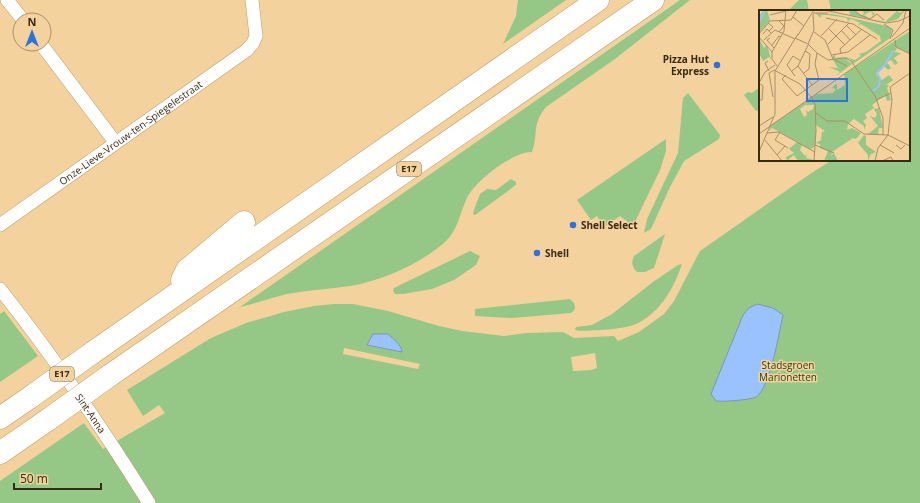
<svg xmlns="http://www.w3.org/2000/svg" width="920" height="503" font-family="'Open Sans',sans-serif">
<rect width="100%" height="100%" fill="#f4d29d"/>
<g fill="#95c787" fill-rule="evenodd">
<polygon points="518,0 566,0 503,44 516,16"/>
<path d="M680 0H690L615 59 546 107C531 126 539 133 532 152 514 151 475 181 467 198 460 212 458 230 446 241 422 263 382 281 350 286 329 289 308 290 287 294 271 298 256 303 240 307Z"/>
<polygon points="799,0 807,0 809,11 788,11"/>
<path d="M829 0H920V503H0V481L84 423 103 449 165 413 159 405 143 416 127 390 211 338 246 323 284 312 314 306 334 304H353L388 311 439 326 462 331 504 336 526 333 563 332 574 338 614 336 618 341 639 332 664 314 674 301 700 251 810 174 832 160H909V11H831ZM370 339 401 352 367 345ZM344 348 420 364 418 369 343 354ZM595 353 597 368 591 370 573 371 571 357Z"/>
<polygon points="760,87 760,110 756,111 744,95 748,92 752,93"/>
<polygon points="688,93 720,135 719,139 684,161 670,187 651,229 644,233 647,219 678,153 683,98"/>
<polygon points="666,139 666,151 660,170 633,226 620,216 604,227 597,216 591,220 577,200"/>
<polygon points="511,179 516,182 516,185 475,215 473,214 474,210 480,194 487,189 496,190"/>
<path d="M665 234 654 268 645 272H637C632 267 631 263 634 256Z"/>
<polygon points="470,251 480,256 476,265 454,280 432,289 403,294 395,294 393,291 394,288"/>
<path d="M682 264C674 288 660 313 636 324 622 330 596 330 581 331L575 330 576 327 592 325 612 314 653 282 678 265Z"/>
<path d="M570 299 574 303C576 308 575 310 571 313L512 318 475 316V309Z"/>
<polygon points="4,311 38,356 0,382 0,314"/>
</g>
<g fill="#9ac2fe" stroke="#7d95b8">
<path d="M757 304 773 308 783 315C779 333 770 388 756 397 750 400 722 402 716 401L711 394 743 315 749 308Z"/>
<path d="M373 334H388C394 340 401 344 402 352L367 345Z"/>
</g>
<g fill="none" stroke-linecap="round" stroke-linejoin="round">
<defs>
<g id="minor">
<polyline points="7,0 23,20"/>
<polyline points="41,44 115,142"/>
<path id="s1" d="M0 225 247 50 253 43 256 36 252 0"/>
<path id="s2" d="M0 289C54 357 103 429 149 503"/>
</g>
<g id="motorway">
<polyline points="182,280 187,270 244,222"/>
<polyline points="92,353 598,0"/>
<polyline points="109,376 653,0"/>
<polyline points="0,418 32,396"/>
<polyline points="0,453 49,419"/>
</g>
</defs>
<use href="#minor" stroke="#bc9b67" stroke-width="14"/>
<use href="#motorway" stroke="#bc9b67" stroke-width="23"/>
<use href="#minor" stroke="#fff" stroke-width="13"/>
<use href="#motorway" stroke="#fff" stroke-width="22"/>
<defs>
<g id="motorway-bridge">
<polyline points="32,396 92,353"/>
<polyline points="49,419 109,376"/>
</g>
</defs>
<use href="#motorway-bridge" stroke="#bc9b67" stroke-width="23" stroke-linecap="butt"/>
<use href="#motorway-bridge" stroke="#fff" stroke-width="22"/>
</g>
<g fill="#2b73df" stroke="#f4d29d" stroke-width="1.5">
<circle cx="717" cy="65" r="4"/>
<circle cx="573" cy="225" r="4"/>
<circle cx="537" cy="253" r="4"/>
</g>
<g text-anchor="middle" stroke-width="3" stroke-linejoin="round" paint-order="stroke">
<g fill="#f4d29d" stroke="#705d3e" stroke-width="1">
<rect x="397" y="162" width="24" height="14" rx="3"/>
<rect x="50" y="367" width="24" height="14" rx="3"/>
</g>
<g font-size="9" font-weight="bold" fill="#382b15">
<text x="409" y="172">E17</text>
<text x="62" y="377">E17</text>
</g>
<g font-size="10" font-weight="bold" fill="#382b15" stroke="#f4d29d" text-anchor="start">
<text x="709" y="63" text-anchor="end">Pizza Hut<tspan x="709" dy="12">Express</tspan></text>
<text x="581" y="229">Shell Select</text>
<text x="545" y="257">Shell</text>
</g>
<g font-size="10" fill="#382b15" stroke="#f4d29d">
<text dy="4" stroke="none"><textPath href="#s1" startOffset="160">Onze-Lieve-Vrouw-ten-Spiegelestraat</textPath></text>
<text dy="4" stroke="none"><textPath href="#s2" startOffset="154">Sint-Anna</textPath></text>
</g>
<g font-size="10" fill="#1e3d14" stroke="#f4d29d">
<text x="788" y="369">Stadsgroen<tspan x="788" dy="12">Marionetten</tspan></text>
</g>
</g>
<g transform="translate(759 10)">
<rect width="151" height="151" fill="#f4d29d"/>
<path d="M5 0H8L11 10 0 23V6ZM90 0H95L103 6 105 3 103 0H112L116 4 112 8 114 5 112 1 105 5 111 9 127 11 138 1 141 3 146 0 139 9 129 12 91 5ZM56 3 74 4 128 16 133 19 131 28 94 54 91 49H74V46L76 45V48L87 47 96 50 102 46 100 44 107 42 122 31 121 26 102 14 99 16 101 13 95 10 91 9 90 12V9L89 12 88 8 69 5H62V8ZM151 21V44L136 36 138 39 135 42 142 43 135 48 139 53 136 55 132 50 128 52 132 58 129 60 125 56 117 64 123 70 130 65 134 70 127 75H130L128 78 132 90 128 91 126 85 113 95 115 98 106 104 108 108 104 111 107 115 105 120V116L95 109 89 114 88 120 93 118 102 123 97 129 94 128 73 142 72 146 75 143 79 151H65L69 141 61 138V134L57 133 62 130 63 122 66 121 57 115 56 136 52 139 43 135 41 140 46 146 48 143 47 148 55 150 39 151 35 145 28 151 27 147 35 143 30 139 38 132 41 133 13 118 10 121 12 115 58 84 74 83 77 79 73 78 78 73V80L86 75 85 65 95 57 97 59 96 57ZM46 95H55L54 99 49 102 47 100 48 105 45 107 41 99ZM0 28 5 38 8 35 12 49 10 47 4 51 0 43ZM85 48 93 54 77 66 81 62 70 57 79 58 74 50ZM120 98 124 118H120L119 125H108L119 116 111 106 116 108 118 104 115 99ZM105 125 107 126V135L117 142 112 144 109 151V145L99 133Z" fill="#95c787" fill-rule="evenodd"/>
<path fill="none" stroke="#9ac2fe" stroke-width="2" d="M0 12 6 0M125 56 134 41M121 68 118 63 125 56M114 81 120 76 121 69"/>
<path fill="none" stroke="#a98f67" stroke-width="1" d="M65 0 127 13 140 11 151 6M95 0 101 5 111 9 118 4 125 10M54 3H69M11 5 27 1M34 7 45 16M67 8 94 14 118 29M9 13 14 17 10 21M125 14 134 20 131 29M87 15 97 25M70 19 86 35M82 20 91 30M20 22 25 16 20 11M55 22 66 30 74 49M0 24 11 11 32 10 38 0M4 24 8 19 12 23M39 25 55 0M62 26 78 9M0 27 13 42M133 27 144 13 147 0M11 28 8 30 15 38M5 30 16 20 36 29M136 30 137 37 151 44M49 34 55 20 54 4M69 34 90 13M13 35 20 26 22 27M58 43 69 50 86 48 92 51 116 86 124 108V125M82 44 81 39 103 19M73 45 89 42 111 25M76 50 88 56M9 51 6 53 10 61M18 56 13 49V42L25 21 27 0M39 56 53 75M33 61 39 56 49 35M45 63 50 59 51 44 46 41M27 65 23 69 38 86 60 70 56 54 58 43 49 34 36 28M36 66 28 55 34 46 42 51M0 73 6 62 16 55M131 77 151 63M14 87 10 63 15 60 41 74 53 88 56 94 57 120 55 151M0 90H3L4 76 0 73M117 90 132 83M57 103 68 111H86L105 124 129 125 151 136M0 116 14 107M21 122 16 130 29 138M8 123 20 122 56 142M0 124 151 18M129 125 133 90 131 77M6 130 23 151M56 135 75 143M121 135 135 143M137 135 142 139 146 135M0 142 16 104V61L39 24M18 145 26 136M116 151 119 138 129 125M123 151 132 147 134 151"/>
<path fill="#2b73df" fill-opacity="0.15" stroke="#2b73df" stroke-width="2" d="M48 69H88V91H48Z"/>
<rect width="151" height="151" fill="none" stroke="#382b15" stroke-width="2"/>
</g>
<g transform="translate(32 32)"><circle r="19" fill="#f4d29d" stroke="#a98f67"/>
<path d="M0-3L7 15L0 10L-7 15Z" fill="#2b73df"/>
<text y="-6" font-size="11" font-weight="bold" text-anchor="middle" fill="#382b15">N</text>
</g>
<path d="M14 483v6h87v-6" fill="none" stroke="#382b15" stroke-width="2"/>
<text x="20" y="483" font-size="12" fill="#382b15" stroke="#f4d29d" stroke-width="3" paint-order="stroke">50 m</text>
</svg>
